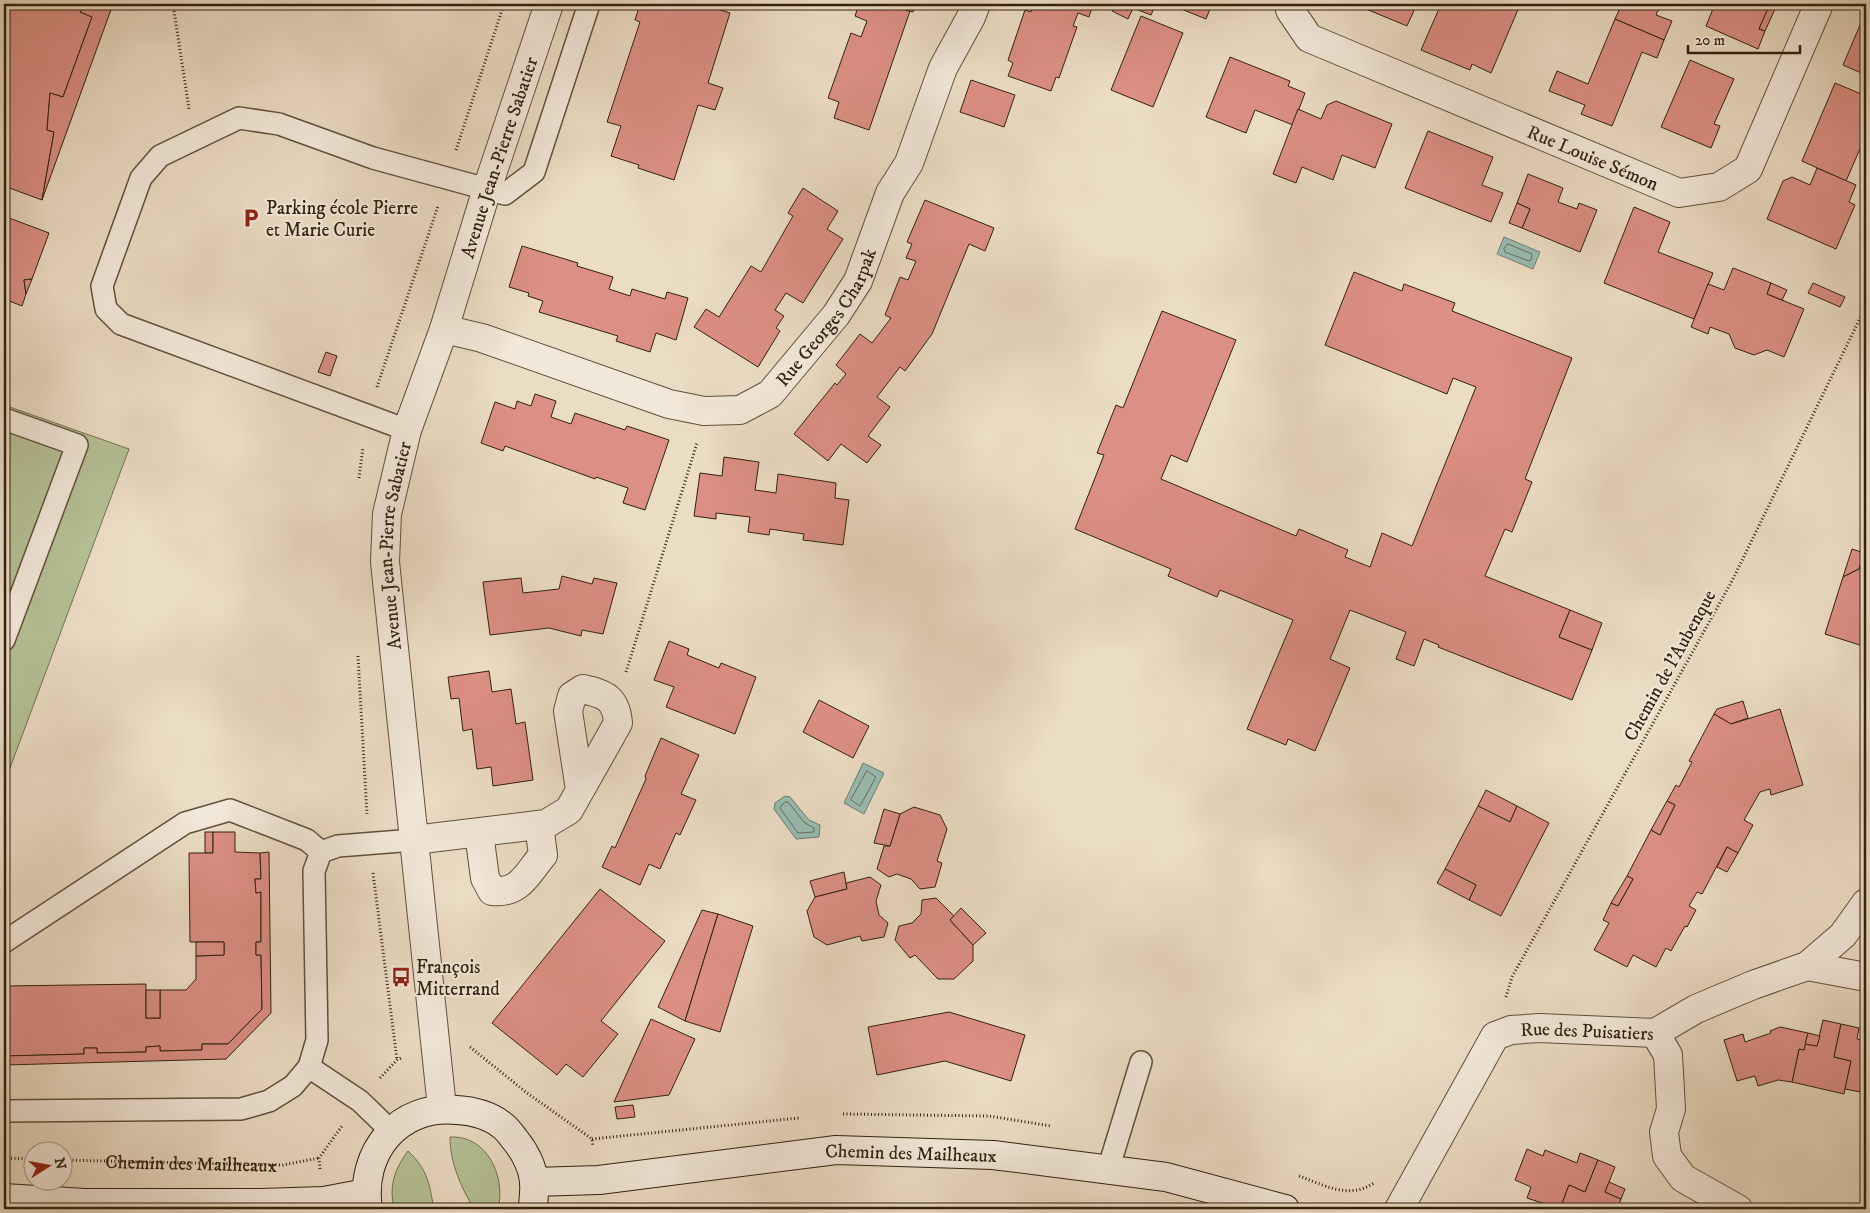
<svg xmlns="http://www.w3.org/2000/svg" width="1870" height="1213" font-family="'IM FELL DW Pica',serif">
<rect width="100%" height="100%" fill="#ebdcc4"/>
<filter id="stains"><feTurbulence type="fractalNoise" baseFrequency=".004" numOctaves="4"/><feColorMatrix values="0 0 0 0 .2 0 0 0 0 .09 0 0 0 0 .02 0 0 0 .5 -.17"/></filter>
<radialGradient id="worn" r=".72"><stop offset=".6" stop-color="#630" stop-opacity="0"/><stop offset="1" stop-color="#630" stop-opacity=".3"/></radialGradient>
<g fill="#b5c196" stroke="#737152">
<polygon points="4,405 129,449 4,784"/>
<path d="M450 1137C488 1135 506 1178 498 1209H474C461 1187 450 1163 450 1137Z"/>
<path d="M408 1151C428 1170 429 1183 434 1209H394C389 1186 394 1170 408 1151Z"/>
</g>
<g fill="#98bcb1" stroke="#6f7e70">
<polygon points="1504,237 1540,252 1533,269 1497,254"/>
<polygon points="863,763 884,773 864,814 844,803"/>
<polygon points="785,796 790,797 809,820 820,825 819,837 796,839 774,809 775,803"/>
</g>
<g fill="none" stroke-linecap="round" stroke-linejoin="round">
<g stroke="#646e60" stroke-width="1">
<polygon points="1508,244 1532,254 1531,260 1529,261 1505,252 1504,249"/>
<polygon points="867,771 876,777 860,806 851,800"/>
<polygon points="785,802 788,802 805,823 814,828 814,832 798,833 780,808"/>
</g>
</g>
<g fill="#dc8f84" stroke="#31210e">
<polygon points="4,4 85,4 80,12 92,17 63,97 50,93 47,130 54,132 42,200 4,186"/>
<polygon points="85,4 113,4 42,200 54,132 47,130 50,93 63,97 92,17 80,12"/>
<polygon points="640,4 702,4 730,13 708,83 723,88 715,110 698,105 674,180 638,168 639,165 611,156 621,126 607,122 640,22 635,20"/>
<polygon points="859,4 904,4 903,9 910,11 869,130 834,118 839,102 828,98 851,33 861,37 867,21 855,16"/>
<polygon points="904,4 916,4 913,12 903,9"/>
<polygon points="1034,4 1093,4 1089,17 1078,13 1073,26 1077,27 1059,78 1056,77 1051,91 1008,76 1013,63 1008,60 1025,10 1031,12"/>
<polygon points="1115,4 1156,4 1151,15 1133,8 1128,19 1112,11"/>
<polygon points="1169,4 1212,4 1206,19"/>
<polygon points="1354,4 1417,4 1407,26"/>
<polygon points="1441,4 1520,5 1491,73 1472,64 1470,70 1421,50"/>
<polygon points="1622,4 1661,4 1656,15 1672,21 1664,40 1615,19"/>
<polygon points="1715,4 1770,4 1759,29 1765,31 1758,49 1706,26"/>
<polygon points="1770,4 1776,7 1765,31 1759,29"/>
<polygon points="1866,11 1866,75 1843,65"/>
<polygon points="1141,16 1183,33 1153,107 1111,90"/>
<polygon points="1615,19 1664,40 1657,58 1642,52 1612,126 1581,114 1585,105 1549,91 1557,71 1588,84"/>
<polygon points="1230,57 1290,81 1288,86 1305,93 1293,125 1255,110 1246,133 1206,117"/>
<polygon points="1690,60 1734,79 1714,124 1720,126 1711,148 1661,127"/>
<polygon points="971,80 1015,95 1004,127 960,112"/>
<polygon points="1835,83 1866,96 1866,135 1846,181 1802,161"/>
<polygon points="1336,101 1392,124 1375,168 1342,155 1333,180 1302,167 1296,183 1273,174 1298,109 1321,119 1327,105"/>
<polygon points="1428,131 1493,157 1482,185 1503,193 1491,222 1405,188"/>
<polygon points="1817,168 1856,185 1849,202 1855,205 1836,249 1767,219 1783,181 1792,177 1810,185"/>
<polygon points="1528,174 1563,188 1558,202 1577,209 1579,203 1597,210 1580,252 1522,228 1530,209 1517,203"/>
<polygon points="803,188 838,211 827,229 843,239 803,303 786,293 775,310 784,316 776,328 780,331 758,367 694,327 706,309 719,317 751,266 761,272 793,216 788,213"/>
<polygon points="925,200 994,228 985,251 969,244 932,334 905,371 900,367 877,397 890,407 868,436 881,445 867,463 841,444 828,461 794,434 835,383 837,385 846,374 836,365 860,334 872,343 891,318 885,315 900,277 908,280 916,261 906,258 912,244 907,242"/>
<polygon points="1517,203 1530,209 1522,228 1509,223"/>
<polygon points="1634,207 1670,222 1658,252 1713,273 1694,319 1604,283"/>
<polygon points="4,216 49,233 32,279 24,280 26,294 22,306 4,299"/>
<polygon points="522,246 578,263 577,266 613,277 609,289 630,296 632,289 665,299 667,292 688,298 676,340 656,333 650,352 616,341 618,336 539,312 543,301 528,296 529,293 509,287"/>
<polygon points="1733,268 1771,283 1767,294 1804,309 1784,357 1767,350 1754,355 1735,348 1729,334 1710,327 1708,334 1691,327 1708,284 1724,290"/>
<polygon points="1354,272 1402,291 1404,284 1455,303 1452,311 1572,358 1525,479 1532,482 1512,532 1505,529 1485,576 1570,610 1559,637 1592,650 1572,700 1438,647 1439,645 1424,639 1414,666 1396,659 1406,632 1350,610 1330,659 1350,668 1315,751 1288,739 1286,745 1247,729 1293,620 1220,590 1217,597 1168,576 1171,569 1075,529 1104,455 1097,453 1116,405 1123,408 1162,311 1236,340 1187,462 1171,455 1161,479 1296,536 1299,529 1348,550 1345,557 1370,567 1382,533 1412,546 1476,387 1453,378 1447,394 1325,345"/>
<polygon points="32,279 26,294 24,280"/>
<polygon points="1771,283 1787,290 1782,300 1767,294"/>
<polygon points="1813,283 1845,297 1840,307 1808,293"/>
<polygon points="326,352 337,356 330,376 318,372"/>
<polygon points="535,394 556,401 551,417 571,424 575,413 625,430 627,426 669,440 645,510 623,503 628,488 596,477 595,479 505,446 503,451 481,443 495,402 515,409 517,401 531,406"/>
<polygon points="724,457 759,462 755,490 776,493 778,474 836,483 835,498 849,500 843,545 803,540 804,534 770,529 769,535 748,532 750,517 716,513 716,519 694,516 700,473 722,476"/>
<polygon points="1852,549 1864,553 1859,569 1843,577"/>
<polygon points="1864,553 1866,554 1866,647 1825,634 1843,577 1859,569"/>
<polygon points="562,576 592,584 594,578 617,583 603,634 582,630 581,636 549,628 490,635 483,582 521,578 523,593 559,589"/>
<polygon points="1570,610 1602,623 1592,650 1559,637"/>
<polygon points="669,641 689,649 687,655 719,668 721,663 756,677 735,734 666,707 674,687 654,680"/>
<polygon points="489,671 492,692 511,689 516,724 525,722 533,780 493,786 491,767 477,769 472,729 463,731 459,698 451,699 448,677"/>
<polygon points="819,700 869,726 853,758 803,732"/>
<polygon points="1743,701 1748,718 1731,724 1714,714 1717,709"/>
<polygon points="1780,709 1803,785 1771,795 1770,789 1760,792 1744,820 1753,825 1738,853 1727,847 1702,894 1697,892 1689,906 1696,910 1687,927 1685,926 1671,951 1666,948 1656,967 1633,955 1627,967 1594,950 1609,923 1603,920 1611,903 1618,906 1633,879 1627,876 1651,830 1660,835 1675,805 1667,801 1676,785 1679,787 1692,762 1689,761 1714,714 1731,724"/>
<polygon points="661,738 699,755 681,794 696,800 680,835 676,833 660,869 649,864 640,885 602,867 612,846 615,848 646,779 645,776"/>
<polygon points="1486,790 1517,806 1510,822 1478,806"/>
<polygon points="1667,801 1675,805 1660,835 1651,830"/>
<polygon points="1478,806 1510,822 1517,806 1549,823 1501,916 1469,900 1476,885 1445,869"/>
<polygon points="914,807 940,815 947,829 937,861 942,863 935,887 920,889 911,879 897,874 889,877 877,869 884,846 890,846 900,814"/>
<polygon points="884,809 900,814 890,846 874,843"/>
<rect x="205" y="832" width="8" height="21"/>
<polygon points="213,832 235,832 235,852 260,853 261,879 255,879 256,893 261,892 261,942 256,942 256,955 261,955 262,1009 228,1044 202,1044 202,1050 160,1051 160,1046 146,1047 146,1052 97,1053 97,1048 84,1048 84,1054 4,1056 4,986 146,984 146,1018 160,1018 160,990 186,990 196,979 196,956 224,955 224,942 190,942 189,853 213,853"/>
<polygon points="1727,847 1738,853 1727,872 1717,867"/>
<polygon points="269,852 271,1013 226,1059 4,1065 4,1056 84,1054 84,1048 97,1048 97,1053 146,1052 146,1047 160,1046 160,1051 202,1050 202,1044 228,1044 262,1009 261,955 256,955 256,942 261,942 261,892 256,893 255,879 261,879 260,853"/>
<polygon points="1445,869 1476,885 1469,900 1437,883"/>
<polygon points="844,872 847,889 815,897 810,881"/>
<polygon points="1627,876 1633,879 1618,906 1611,903"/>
<polygon points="870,877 881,885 876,901 879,915 888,923 884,937 862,941 860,936 827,945 814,937 807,911 815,897 847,889 846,883"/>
<polygon points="600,889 665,941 601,1021 618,1034 583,1077 566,1064 557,1075 492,1023"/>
<polygon points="936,898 954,916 950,920 973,945 973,961 954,979 938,979 915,955 910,958 895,940 899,926 912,923 921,914 922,900"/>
<polygon points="961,908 986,933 973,945 950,920"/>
<polygon points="702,910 718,914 685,1021 658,1007"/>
<polygon points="718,914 753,926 720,1032 685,1021"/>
<polygon points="196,942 224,942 224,955 196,956"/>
<rect x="146" y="990" width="14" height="28"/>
<polygon points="949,1012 1025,1035 1011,1081 945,1061 877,1075 868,1027"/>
<polygon points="651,1019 695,1039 669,1095 614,1102"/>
<polygon points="1823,1020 1841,1024 1834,1057 1851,1061 1844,1094 1792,1082 1799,1049 1804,1050 1805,1044 1817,1046"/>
<polygon points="1841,1024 1859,1028 1857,1039 1866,1041 1866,1093 1845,1089 1851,1061 1834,1057"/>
<polygon points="1780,1027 1808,1033 1804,1050 1799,1049 1792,1082 1778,1080 1758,1086 1755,1076 1737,1081 1724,1040 1743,1034 1745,1042 1771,1033 1770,1031"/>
<polygon points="1808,1033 1820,1036 1817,1046 1805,1044"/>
<polygon points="633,1105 635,1117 617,1119 615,1107"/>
<polygon points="1527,1149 1543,1156 1545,1150 1577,1163 1580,1153 1598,1160 1585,1192 1569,1185 1560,1209 1527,1198 1531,1187 1515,1180"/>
<polygon points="1598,1160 1615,1167 1605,1192 1621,1199 1617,1209 1560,1209 1569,1185 1585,1192"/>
<polygon points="1609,1182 1625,1189 1621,1199 1605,1192"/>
<polygon points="1619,1203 1636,1209 1617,1209"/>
</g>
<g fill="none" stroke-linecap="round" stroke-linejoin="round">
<defs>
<g id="lane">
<polyline points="4,419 77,445 4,640"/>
<polyline points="407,430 121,324 106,309 102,286 141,178 160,156 239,118 279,124 373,158 505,194 534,172 589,4"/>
<polyline points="4,942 185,823 230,810 307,840 321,852"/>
<polyline points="309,1067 360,1101 391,1131"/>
<polyline points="4,1111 241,1109 269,1101 293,1086 309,1067 317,1040 314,871 321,852 338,846 414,840"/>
<polyline points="1108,1170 1141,1062"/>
</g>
<g id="street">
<path id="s2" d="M1290 4V10L1309 38 1679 193 1719 187 1748 169 1819 4"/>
<path id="s3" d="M444 329 482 338 669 404 704 411 740 410 770 394 836 315 858 281 890 193 909 163 943 68 971 17 976 4"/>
<path d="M479 833 485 878 492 891C520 894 527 874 543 855L539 825"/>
<path d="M414 840 546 824 569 810 618 723C616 698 605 694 583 689L572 696 568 711 580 790"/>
<polyline points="1807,966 1866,977"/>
<polyline points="1655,1033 1668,1055 1671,1109 1664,1132 1667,1156 1683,1178 1738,1209"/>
<path id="s4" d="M442 1108 385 562 387 514 407 430 444 329 487 189 549 4"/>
<path id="s5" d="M1399 1209 1495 1036 1511 1030 1539 1028 1655 1033 1696 1009 1753 985 1807 966 1843 935 1866 903"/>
</g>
<g id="secondary">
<path id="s6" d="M534 1182 599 1180 836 1150 993 1155 1166 1177 1285 1209"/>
<polyline points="4,1198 85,1203 261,1203 324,1201 366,1193"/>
<path d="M368 1209C359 1152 399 1104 457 1110 473 1111 491 1116 503 1126 508 1130 512 1136 516 1141 525 1152 533 1168 534 1182 535 1191 533 1201 533 1209"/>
</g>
</defs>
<use href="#lane" stroke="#60503c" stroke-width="24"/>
<use href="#street" stroke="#60503c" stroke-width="30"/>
<use href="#secondary" stroke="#31210e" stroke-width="30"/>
<g stroke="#31210e" stroke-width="3" stroke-dasharray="1 2.5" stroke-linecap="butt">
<polyline points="173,4 189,109"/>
<polyline points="456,150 504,4"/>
<polyline points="377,387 438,206"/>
<polyline points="359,478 363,447"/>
<polyline points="358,656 367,814"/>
<polyline points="626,672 697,443"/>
<polyline points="373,873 397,1060"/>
<polyline points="1506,997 1512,977 1732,581 1866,306"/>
<polyline points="470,1047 527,1093 592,1139 593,1147"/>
<polyline points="380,1078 397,1060 403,1057"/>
<polyline points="843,1114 989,1116 1051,1126"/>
<polyline points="592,1139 799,1118"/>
<polyline points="4,1158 32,1159"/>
<path id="s1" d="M62 1160 283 1165 319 1158"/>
<polyline points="320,1169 319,1158 342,1126"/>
<path d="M1299 1176C1324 1185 1349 1200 1374 1183"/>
</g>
<use href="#lane" stroke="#f2e8d9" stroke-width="21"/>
<use href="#street" stroke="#f2e8d9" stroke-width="28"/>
<use href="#secondary" stroke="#f2e8d9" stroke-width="28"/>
</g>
<defs>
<symbol id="parking-bare" viewBox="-9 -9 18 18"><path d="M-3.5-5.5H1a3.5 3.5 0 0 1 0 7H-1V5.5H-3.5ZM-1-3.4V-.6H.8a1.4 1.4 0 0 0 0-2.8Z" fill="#8f2418" stroke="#f2e8d9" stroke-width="2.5" paint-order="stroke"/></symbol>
<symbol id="bus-bare" viewBox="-9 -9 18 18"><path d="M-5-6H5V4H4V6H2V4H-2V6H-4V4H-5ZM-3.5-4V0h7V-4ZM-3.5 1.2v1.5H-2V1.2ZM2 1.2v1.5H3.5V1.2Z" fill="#8f2418" stroke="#f2e8d9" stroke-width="2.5" paint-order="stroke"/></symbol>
</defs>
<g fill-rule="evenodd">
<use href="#parking-bare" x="237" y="204" width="28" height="28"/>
<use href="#bus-bare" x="387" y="963" width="28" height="28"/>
</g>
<g text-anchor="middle" stroke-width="4" stroke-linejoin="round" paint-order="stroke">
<g font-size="19" fill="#31210e" stroke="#f2e8d9">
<text dy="7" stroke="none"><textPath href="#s4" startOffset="971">Avenue Jean-Pierre Sabatier</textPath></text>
<text dy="7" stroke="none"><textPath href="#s2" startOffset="348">Rue Louise Sémon</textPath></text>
<text dy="7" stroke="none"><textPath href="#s3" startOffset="439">Rue Georges Charpak</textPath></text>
<text dy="7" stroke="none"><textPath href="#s4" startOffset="566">Avenue Jean-Pierre Sabatier</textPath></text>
<text transform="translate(1669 665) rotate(-61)" y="7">Chemin de l'Aubenque</text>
<text dy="7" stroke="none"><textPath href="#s5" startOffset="291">Rue des Puisatiers</textPath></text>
<text dy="7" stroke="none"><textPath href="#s6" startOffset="379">Chemin des Mailheaux</textPath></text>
<text dy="7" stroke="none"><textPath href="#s1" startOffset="129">Chemin des Mailheaux</textPath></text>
</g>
<g font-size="19" fill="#31210e" stroke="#f2e8d9" text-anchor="start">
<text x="266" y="214">Parking école Pierre<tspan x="266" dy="22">et Marie Curie</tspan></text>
<text x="416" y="973">François<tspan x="416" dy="22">Mitterrand</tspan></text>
</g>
</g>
<rect width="1870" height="1213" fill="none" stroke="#ebdcc4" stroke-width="20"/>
<rect x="5" y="5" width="1860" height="1203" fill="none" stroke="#31210e" stroke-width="2.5"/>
<rect x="10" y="10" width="1850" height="1193" fill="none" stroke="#31210e"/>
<g transform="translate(48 1166) rotate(79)"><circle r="24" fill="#f2e8d9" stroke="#a59888"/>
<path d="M0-4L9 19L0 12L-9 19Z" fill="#8f2418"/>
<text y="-8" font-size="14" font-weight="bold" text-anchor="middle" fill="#31210e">N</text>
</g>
<path d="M1688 45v8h112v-8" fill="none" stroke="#31210e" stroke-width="2.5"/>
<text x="1695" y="45" font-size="15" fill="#31210e" stroke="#f2e8d9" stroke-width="4" paint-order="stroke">20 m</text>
<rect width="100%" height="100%" filter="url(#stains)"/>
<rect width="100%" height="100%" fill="url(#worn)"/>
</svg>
